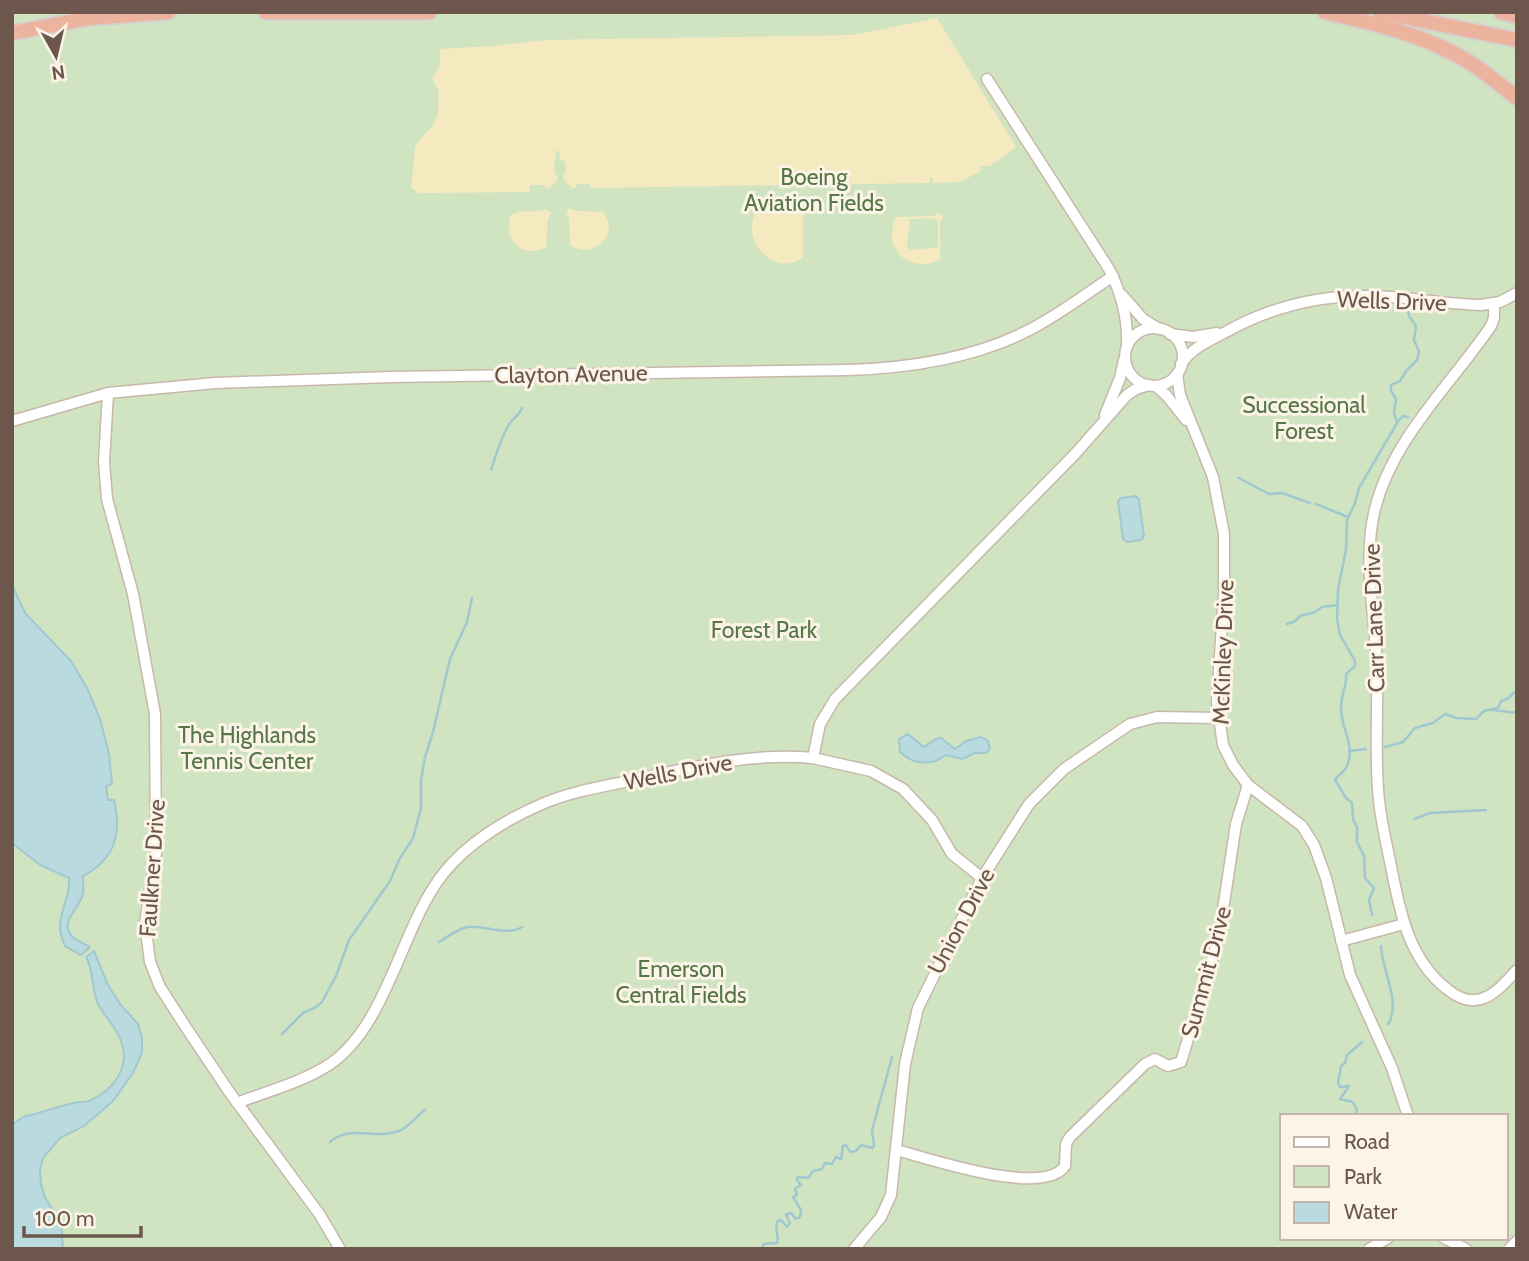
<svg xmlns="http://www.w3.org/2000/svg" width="1529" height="1261" font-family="Cabin,sans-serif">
<rect width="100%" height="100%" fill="#f9f0e2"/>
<path fill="#d0e4c2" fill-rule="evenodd" d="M12 12H1517V1249H12ZM1282 1116H1506V1238H1282Z"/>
<g fill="#f5e9c0" fill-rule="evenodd">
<polygon points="937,18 1016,147 990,166 980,166 980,172 959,182 933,183 932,178 930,178 930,183 591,188 590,184 576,184 576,188 572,188 563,179 563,175 566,174 565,161 560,160 559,151 556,151 556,161 554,161 555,175 558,175 558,179 550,188 546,188 545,185 530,185 530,192 419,193 411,188 415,146 433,125 438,113 439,91 432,79 440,66 440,49 494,46 545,40 853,35"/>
<path d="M569 208 576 211 603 212 608 220 609 232C602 248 585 255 570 245L569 219 566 213Z"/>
<path d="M802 208 805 210 803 217V257C777 279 739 242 756 212L794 211Z"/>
<path d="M546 209 551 213 548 220 546 247C522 260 502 239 511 215 521 208 535 214 546 209Z"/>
<path d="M938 212 943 217 940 222V260C909 274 881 249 896 217L934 216ZM934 218 938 222V247L911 250 907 246 910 219Z"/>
</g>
<g fill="#b9dadf" stroke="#a1c8d0" stroke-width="2">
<polygon points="1135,496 1139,499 1144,536 1141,540 1127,542 1123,539 1118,501 1121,498"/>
<path d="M12 585 25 613 71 661 87 688 100 719 109 754 112 784 106 786 108 800H114C122 834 115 859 83 876 83 881 84 888 83 893 81 907 60 920 71 935 75 941 84 943 90 947L81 955 65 946C51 918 71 904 69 878L40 865 12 843Z"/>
<path d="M908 734 924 747 936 739 941 738 955 749 966 741 981 737 988 741 990 749 986 753H975L962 759 946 755C932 766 913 765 900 752L899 739Z"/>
<path d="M94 951 108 985 120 1004 138 1024 142 1038V1053L133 1073 113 1101 84 1126 60 1138 43 1158 40 1169 41 1184 45 1198 61 1221 63 1249H12V1125L23 1117 31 1115C46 1111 62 1105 78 1102 81 1102 86 1102 89 1101 113 1091 131 1067 121 1041 116 1027 105 1017 98 1004 91 989 95 974 86 957Z"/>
</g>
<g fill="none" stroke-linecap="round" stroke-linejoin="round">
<g stroke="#a1c8d0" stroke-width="2.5">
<polyline points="1397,422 1403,416 1408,417"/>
<path d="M491 470C496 455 500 440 508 426 513 418 519 416 522 408"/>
<polyline points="1239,478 1269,494 1282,493 1310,503"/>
<polyline points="1316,504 1348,517"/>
<polyline points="1287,624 1295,621 1300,616 1315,612 1322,607 1338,605"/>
<polyline points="1493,710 1517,713"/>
<polyline points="1385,747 1403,742 1415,728 1433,723 1445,714 1456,718 1476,719 1484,711 1498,708 1501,701 1507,699 1517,690"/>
<polyline points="1349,751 1366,749"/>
<polyline points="1414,819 1430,813 1486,810"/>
<path d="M1372 915 1369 900 1374 888 1365 878 1364 856 1357 842V827L1353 819 1352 803 1346 798 1335 780C1338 775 1343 773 1346 768 1357 747 1340 727 1341 707 1341 695 1347 687 1346 674L1355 666V661L1340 635 1337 619 1338 589 1346 550 1347 520 1355 503 1359 488 1397 423 1394 413 1396 399 1391 391V385L1400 381 1407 370 1417 360 1419 351 1414 340 1416 326 1409 316 1407 308"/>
<path d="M439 942C449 936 456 930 467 927 484 924 506 937 522 927"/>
<path d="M1381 946C1381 968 1402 1003 1388 1024"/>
<polyline points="282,1034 303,1013 316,1007 322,1002 336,976 349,940 390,881 399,860 413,838 421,808 421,780 425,757 433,732 450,659 467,622 472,598"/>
<polyline points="1355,1116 1357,1110 1353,1102 1340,1099 1349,1086 1340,1087 1338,1083 1341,1066 1345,1063 1347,1055 1362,1042"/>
<path d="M330 1142C350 1124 375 1140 399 1131 409 1127 416 1116 425 1110"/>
<path d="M761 1249 764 1244 777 1243C780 1235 773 1228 778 1221L781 1220 787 1227 790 1223 786 1215 791 1213 796 1219 800 1217 801 1210 793 1197 797 1195 795 1189 801 1185 797 1180 798 1177 808 1178 813 1171 822 1169 825 1163 832 1164 836 1157 841 1159 843 1146 846 1145 850 1152 856 1151 861 1145 872 1148 874 1146 872 1130 892 1057"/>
</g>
<defs>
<g id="minor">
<path d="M987 79 1109 269C1122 294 1128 318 1127 346"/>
<polyline points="1122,295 1143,319 1159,329"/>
<path d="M1494 304V318L1491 326C1450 386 1390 441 1374 513 1363 562 1375 617 1377 667 1378 707 1375 748 1378 788 1379 813 1385 837 1390 861 1399 907 1407 958 1447 989 1477 1014 1496 993 1517 970"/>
<circle cx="1154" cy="357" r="29"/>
<polyline points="1170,334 1193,337 1217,333"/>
<path d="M1181 364C1192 348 1208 341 1224 333 1275 304 1331 292 1390 297 1420 299 1450 304 1481 305L1500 302 1517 293"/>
<polyline points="1177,374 1180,395 1213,477 1224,534 1224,593 1217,702 1223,745 1233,765 1248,785 1302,826 1314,845 1326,878 1350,975 1392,1068 1408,1116"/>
<polyline points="1156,386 1167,396 1186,420"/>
<polyline points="108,393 104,462 107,499 133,594 155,714 156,853 145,923 150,962 160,987 187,1029 230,1093 320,1215 340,1249"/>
<polyline points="1105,415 1120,378 1124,360"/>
<path d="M12 421 108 393 215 383 390 377 848 370C910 368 976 358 1031 329 1060 314 1086 294 1113 276"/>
<polyline points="813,758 871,771 903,789 932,820 952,854 982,878"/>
<polyline points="1341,941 1404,924"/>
<path d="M237 1103C268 1091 303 1082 330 1064 388 1024 401 927 443 874 467 843 507 819 542 804 570 792 600 787 629 781 689 768 751 752 813 758L820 724 835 699 1076 453 1127 395 1136 389 1149 385"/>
<path d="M896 1150C928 1158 1043 1198 1065 1166L1066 1144 1070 1137 1145 1064 1155 1059 1168 1066 1181 1062 1219 936 1236 824 1248 785"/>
<polyline points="1444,1238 1466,1249"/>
<polyline points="854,1249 881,1217 891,1195 905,1064 918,1008 982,878 1029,804 1064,769 1130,724 1157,717 1217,718"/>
<polyline points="1369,1249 1388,1238"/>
<polyline points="1509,1249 1517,1241"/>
</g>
<g id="highway">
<polyline points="266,12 429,12"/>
<path d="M1325 12C1373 23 1421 34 1464 59 1483 70 1499 84 1517 98"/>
<polyline points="1380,12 1517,40"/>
<polyline points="1501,12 1517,16"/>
<polyline points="12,33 89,18 168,12"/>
</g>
</defs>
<use href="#minor" stroke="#c8b7ab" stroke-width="13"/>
<use href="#highway" stroke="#d6d0cd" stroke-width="18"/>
<use href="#minor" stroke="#fff" stroke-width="10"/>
<use href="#highway" stroke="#ecb39f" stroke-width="14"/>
</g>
<g text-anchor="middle" stroke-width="6" stroke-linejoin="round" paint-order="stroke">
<g font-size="23" fill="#567748" stroke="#fcf4e7">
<text x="814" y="185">Boeing<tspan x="814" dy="26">Aviation Fields</tspan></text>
<text x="1304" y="413">Successional<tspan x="1304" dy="26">Forest</tspan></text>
<text x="764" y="638">Forest Park</text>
<text x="247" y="743">The Highlands<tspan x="247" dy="26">Tennis Center</tspan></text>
<text x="681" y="977">Emerson<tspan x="681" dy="26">Central Fields</tspan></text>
</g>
<g font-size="23" fill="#6d574c" stroke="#fcf4e7">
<text transform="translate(1392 301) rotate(2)" y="8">Wells Drive</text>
<text transform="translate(571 374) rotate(-1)" y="8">Clayton Avenue</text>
<text transform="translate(1374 618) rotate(-92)" y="8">Carr Lane Drive</text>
<text transform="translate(1223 652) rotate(-88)" y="8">McKinley Drive</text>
<text transform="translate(678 772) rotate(-11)" y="8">Wells Drive</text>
<text transform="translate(152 868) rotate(-86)" y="8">Faulkner Drive</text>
<text transform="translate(961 921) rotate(-62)" y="8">Union Drive</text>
<text transform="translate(1206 972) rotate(-75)" y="8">Summit Drive</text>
</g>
</g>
<rect width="1529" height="1261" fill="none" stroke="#6d574c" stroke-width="28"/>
<rect x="1280" y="1114" width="228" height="126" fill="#fcf4e7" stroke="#c3b5a9" stroke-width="2"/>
<rect x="1294" y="1137" width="35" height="10" fill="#ffffff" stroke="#c3b5a9" stroke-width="2"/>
<text x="1344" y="1149" font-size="21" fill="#6d574c">Road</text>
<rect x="1294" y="1166" width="35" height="21" fill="#d0e4c2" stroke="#c3b5a9" stroke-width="2"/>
<text x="1344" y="1184" font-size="21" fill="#6d574c">Park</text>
<rect x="1294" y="1202" width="35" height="21" fill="#b9dadf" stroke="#c3b5a9" stroke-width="2"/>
<text x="1344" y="1219" font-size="21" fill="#6d574c">Water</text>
<g transform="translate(56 56) rotate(172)" stroke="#fcf4e7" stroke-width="5" paint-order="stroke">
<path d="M0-5L12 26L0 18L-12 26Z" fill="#6d574c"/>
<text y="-10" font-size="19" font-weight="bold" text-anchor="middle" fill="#6d574c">N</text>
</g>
<path d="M24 1226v10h117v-10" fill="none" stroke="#6d574c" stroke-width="3.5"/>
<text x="35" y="1226" font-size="21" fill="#6d574c" stroke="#fcf4e7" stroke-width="5" paint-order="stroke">100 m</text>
</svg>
